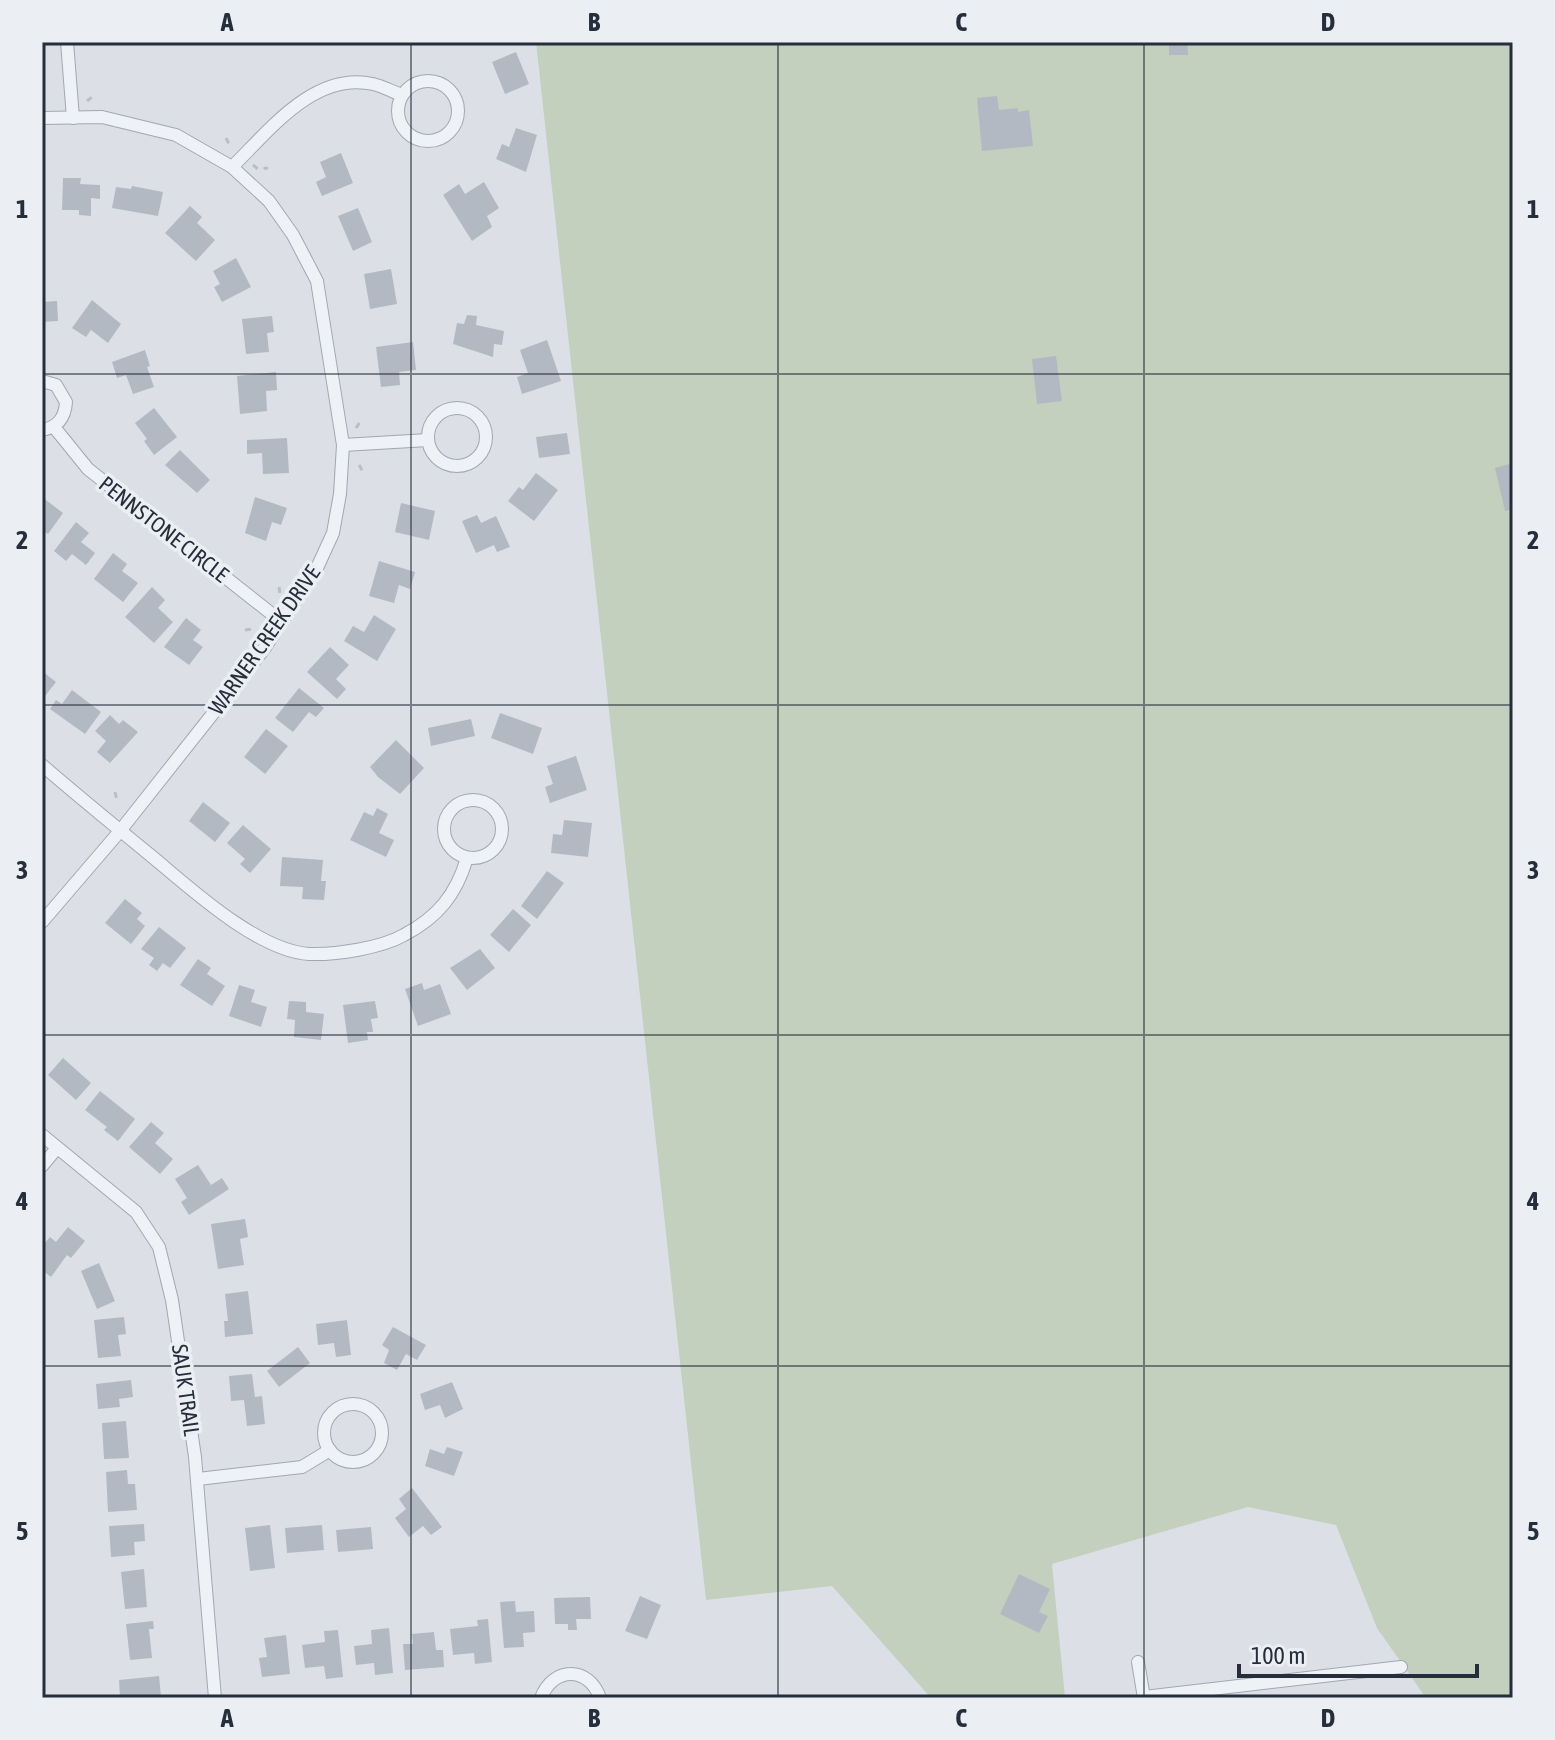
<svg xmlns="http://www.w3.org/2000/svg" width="1555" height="1740" font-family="'Asap Condensed',sans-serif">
<rect width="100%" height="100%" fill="#dce0e6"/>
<polygon fill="#c2d0bd" points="536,42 1513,42 1513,1698 1426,1698 1377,1628 1336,1525 1248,1507 1052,1564 1065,1698 931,1698 832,1586 706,1600"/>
<g fill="#b3b9c3">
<polygon points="1169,42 1187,42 1188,55 1169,55"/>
<polygon points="516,52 529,84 505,94 492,62"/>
<polygon points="997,96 999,110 1018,108 1018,112 1029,110 1033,146 982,151 977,98"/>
<polygon points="516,128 537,135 526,172 496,159 502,144 509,147"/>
<polygon points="341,153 353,183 322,196 316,182 326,177 320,162"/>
<polygon points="63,178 81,178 80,184 100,185 100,199 91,198 91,216 79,215 79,210 62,210"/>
<polygon points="484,182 499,208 487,216 492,227 472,241 443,195 459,184 465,194"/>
<polygon points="132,186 163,192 158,216 112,208 116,187 131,189"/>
<polygon points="190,206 202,217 197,223 215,240 196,261 165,233"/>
<polygon points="358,208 372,242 353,251 338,216"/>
<polygon points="236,258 251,287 222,302 214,287 220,284 213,271"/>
<polygon points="391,269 397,304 370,309 364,274"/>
<polygon points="92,300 121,324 108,343 91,330 86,337 72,328"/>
<polygon points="57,301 58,321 42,322 42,302"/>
<polygon points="467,315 477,316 476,325 504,331 502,345 494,344 493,357 453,344 457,323 464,324"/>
<polygon points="272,316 274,332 267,333 269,352 246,354 242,319"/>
<polygon points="547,340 561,381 522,394 517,377 528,373 520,350"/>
<polygon points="413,342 416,370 399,372 400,385 381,387 376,347"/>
<polygon points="145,350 150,366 147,367 154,387 133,394 126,375 117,378 112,362"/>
<polygon points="1056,356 1062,401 1037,404 1032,359"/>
<polygon points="276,372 277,390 266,391 267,411 240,414 237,376"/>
<polygon points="154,408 177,437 154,455 144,441 147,439 135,423"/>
<polygon points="567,433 570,454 539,458 536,437"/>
<polygon points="287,438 289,473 263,474 262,453 247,454 247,440"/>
<polygon points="180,450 210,480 197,493 165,465"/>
<polygon points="1513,463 1513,509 1505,511 1495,468"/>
<polygon points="536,473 558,490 534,521 508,501 519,487 523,490"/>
<polygon points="42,497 63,513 48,534 42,530"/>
<polygon points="255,497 287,508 281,525 272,522 266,541 245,533"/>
<polygon points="401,503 435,511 429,540 395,532"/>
<polygon points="477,515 481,523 496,516 510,547 497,552 494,545 476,553 462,521"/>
<polygon points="76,522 89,533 81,542 95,553 86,565 72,554 66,561 54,551"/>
<polygon points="113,553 127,564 122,571 138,583 123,602 94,579"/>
<polygon points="379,561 415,572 410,589 399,585 394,603 369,596"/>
<polygon points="152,587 165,600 158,608 173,622 154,643 125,617"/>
<polygon points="374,615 396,629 377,661 344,641 353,626 364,632"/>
<polygon points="186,618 201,630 193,640 203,647 189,665 164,647"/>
<polygon points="330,647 349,665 336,679 346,689 337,699 307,672"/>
<polygon points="42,671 56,682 42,700"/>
<polygon points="299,688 324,708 316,717 309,712 293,732 275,718"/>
<polygon points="72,690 101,712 85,734 50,709 56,700 62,704"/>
<polygon points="500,713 542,728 533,754 491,738"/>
<polygon points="110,715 119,724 123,720 138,732 110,763 97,752 106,741 95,731"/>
<polygon points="471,719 475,736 431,746 428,728"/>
<polygon points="266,729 288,746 265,774 244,757"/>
<polygon points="396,740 424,768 400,794 378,777 370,767"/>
<polygon points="576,756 587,790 550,803 545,787 553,784 547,766"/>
<polygon points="203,802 230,823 215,842 189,821"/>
<polygon points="377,808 388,814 379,833 394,840 386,857 350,840 364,812 373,816"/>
<polygon points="564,820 592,823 588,857 551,853 553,834 562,835"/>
<polygon points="243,825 271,849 250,873 240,864 245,859 227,843"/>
<polygon points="282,857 323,860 321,881 326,881 324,900 302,899 303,887 280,886"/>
<polygon points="547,871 564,883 537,919 521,906"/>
<polygon points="125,899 142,913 137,919 145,926 131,944 105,923"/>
<polygon points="513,909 531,925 509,952 490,935"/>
<polygon points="159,927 186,948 170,968 163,963 157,971 149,965 154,958 141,949"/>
<polygon points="480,949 495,968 467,990 450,968"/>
<polygon points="198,959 211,968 207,974 225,986 212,1006 180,985"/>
<polygon points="422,983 424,990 440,984 451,1014 418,1026 405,989"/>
<polygon points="239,985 255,990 251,1002 267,1007 261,1027 229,1016"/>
<polygon points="289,1001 306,1002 306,1012 324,1014 321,1040 294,1037 295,1020 287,1019"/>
<polygon points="375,1001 378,1018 371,1019 373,1032 367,1032 368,1040 348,1043 343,1005"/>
<polygon points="63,1058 91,1083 76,1100 48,1075"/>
<polygon points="100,1091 135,1119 118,1141 104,1130 107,1127 85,1110"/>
<polygon points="151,1122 164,1133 155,1143 173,1159 160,1174 129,1147"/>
<polygon points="198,1165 211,1185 222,1178 229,1189 189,1215 181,1202 187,1198 175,1179"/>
<polygon points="245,1219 248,1237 240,1239 244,1265 218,1269 211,1224"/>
<polygon points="68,1227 85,1241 71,1258 67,1255 51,1277 42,1270 42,1246 50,1237 56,1242"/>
<polygon points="99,1263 115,1301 97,1309 81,1271"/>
<polygon points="248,1291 253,1334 225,1337 224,1321 228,1321 225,1294"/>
<polygon points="124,1317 126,1334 118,1335 121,1356 98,1358 94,1320"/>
<polygon points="347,1320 351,1355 336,1357 334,1343 318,1345 316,1324"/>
<polygon points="393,1327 426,1345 417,1360 406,1354 397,1370 384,1363 389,1350 382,1345"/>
<polygon points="298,1347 310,1363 279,1387 267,1371"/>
<polygon points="252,1374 255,1397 262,1396 265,1424 247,1426 244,1400 231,1401 229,1376"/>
<polygon points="131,1380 133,1397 119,1399 120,1407 98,1409 96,1384"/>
<polygon points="452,1382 463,1409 445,1418 440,1405 425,1410 420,1394"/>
<polygon points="126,1421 129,1458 104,1459 102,1423"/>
<polygon points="447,1447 463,1452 454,1476 425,1466 430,1449 444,1454"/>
<polygon points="127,1470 128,1484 135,1484 137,1510 108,1512 106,1472"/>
<polygon points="412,1488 442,1527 431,1535 423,1526 409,1537 395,1518 406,1509 399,1499"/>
<polygon points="144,1524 145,1541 134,1542 135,1555 111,1557 109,1526"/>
<polygon points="270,1525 275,1568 250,1571 245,1528"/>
<polygon points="322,1525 324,1550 287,1553 285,1528"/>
<polygon points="371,1527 373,1549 338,1552 336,1530"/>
<polygon points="144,1569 147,1607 125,1609 121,1572"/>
<polygon points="1019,1574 1050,1589 1039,1612 1048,1616 1039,1633 1000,1614"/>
<polygon points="640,1596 661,1605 647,1639 625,1631"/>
<polygon points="590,1597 591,1619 576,1619 577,1630 568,1630 568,1624 555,1624 554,1598"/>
<polygon points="515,1601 516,1612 534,1611 535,1632 523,1633 524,1647 504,1648 500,1602"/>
<polygon points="488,1619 492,1662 475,1664 474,1653 453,1655 450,1629 478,1626 477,1620"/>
<polygon points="153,1621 154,1629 149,1629 152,1658 130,1660 126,1624"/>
<polygon points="389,1628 393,1673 375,1675 374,1663 356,1665 354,1646 372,1644 371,1630"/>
<polygon points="338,1630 343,1677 326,1679 324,1666 305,1668 302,1645 325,1642 324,1631"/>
<polygon points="434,1632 436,1650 443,1650 444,1667 405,1670 403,1644 413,1644 412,1634"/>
<polygon points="286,1635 290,1674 262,1677 259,1658 267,1657 264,1638"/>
<polygon points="159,1676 161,1697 120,1698 119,1680"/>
</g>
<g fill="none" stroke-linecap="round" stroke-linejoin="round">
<defs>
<g id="street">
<polyline points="67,42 73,118"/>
<circle cx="428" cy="111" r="30"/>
<polyline points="42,118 102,117 176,135 232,167 269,201 293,235 317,281 343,445 340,494 333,533 317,568 264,649 120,831 42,922"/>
<path d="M232 167C269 131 314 71 373 84 382 86 393 92 402 95"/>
<path d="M42 381 56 385 66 402C65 418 58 427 42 430"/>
<circle cx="457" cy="437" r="29"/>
<polyline points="54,427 88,469 282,622"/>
<polyline points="343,445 428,440"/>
<path d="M42 765C79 797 117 828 155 859 192 890 259 951 309 954 336 955 381 948 404 935 438 917 456 895 467 858"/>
<circle cx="473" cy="829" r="29"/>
<polyline points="42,1135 136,1212 159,1247 172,1300 195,1457 215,1698"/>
<polyline points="42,1166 57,1148"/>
<circle cx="353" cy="1433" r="29"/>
<polyline points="198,1479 302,1467 330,1450"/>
<polyline points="1138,1662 1144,1698"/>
<polyline points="1144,1697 1401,1667"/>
<path d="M541 1698C553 1666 589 1666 600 1698"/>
</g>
</defs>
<use href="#street" stroke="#a2a7b0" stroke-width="14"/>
<g stroke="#babec5" stroke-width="3" stroke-dasharray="6 6" stroke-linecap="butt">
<polyline points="87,101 96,94"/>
<polyline points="226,138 231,148"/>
<polyline points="253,165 258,169 268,168"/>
<polyline points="356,428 362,419"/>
<polyline points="359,465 364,473"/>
<polyline points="279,587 280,594"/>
<polyline points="245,630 254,629"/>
<polyline points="115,792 117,801"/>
</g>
<use href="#street" stroke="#eef1f5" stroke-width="12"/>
</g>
<path fill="none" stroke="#262e3c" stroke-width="2" stroke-opacity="0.55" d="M411 42V1698M778 42V1698M1144 42V1698M42 374H1513M42 705H1513M42 1035H1513M42 1366H1513"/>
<g text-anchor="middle" stroke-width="7" stroke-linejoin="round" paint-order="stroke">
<g font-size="22" fill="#262e3c" stroke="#ebeff4">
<text transform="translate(164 529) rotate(38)" y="8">PENNSTONE CIRCLE</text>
<text transform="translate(264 640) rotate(-55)" y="8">WARNER CREEK DRIVE</text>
<text transform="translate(186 1390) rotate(82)" y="8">SAUK TRAIL</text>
</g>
</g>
<rect width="1555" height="1740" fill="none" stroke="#ebeff4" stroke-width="88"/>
<path d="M1239 1664v12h238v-12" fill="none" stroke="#262e3c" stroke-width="4"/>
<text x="1251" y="1664" font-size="24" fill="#262e3c" stroke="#ebeff4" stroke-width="6" paint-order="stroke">100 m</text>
<rect x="44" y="44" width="1467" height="1652" fill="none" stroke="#262e3c" stroke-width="3"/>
<g font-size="26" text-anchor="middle" font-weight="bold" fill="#262e3c">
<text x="227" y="31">A</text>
<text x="594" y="31">B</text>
<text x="961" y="31">C</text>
<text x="1328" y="31">D</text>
<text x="22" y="218">1</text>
<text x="1533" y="218">1</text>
<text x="22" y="549">2</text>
<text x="1533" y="549">2</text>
<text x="22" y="879">3</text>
<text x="1533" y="879">3</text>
<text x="22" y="1210">4</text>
<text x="1533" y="1210">4</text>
<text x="22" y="1540">5</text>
<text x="1533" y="1540">5</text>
<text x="227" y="1727">A</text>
<text x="594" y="1727">B</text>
<text x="961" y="1727">C</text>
<text x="1328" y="1727">D</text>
</g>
</svg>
